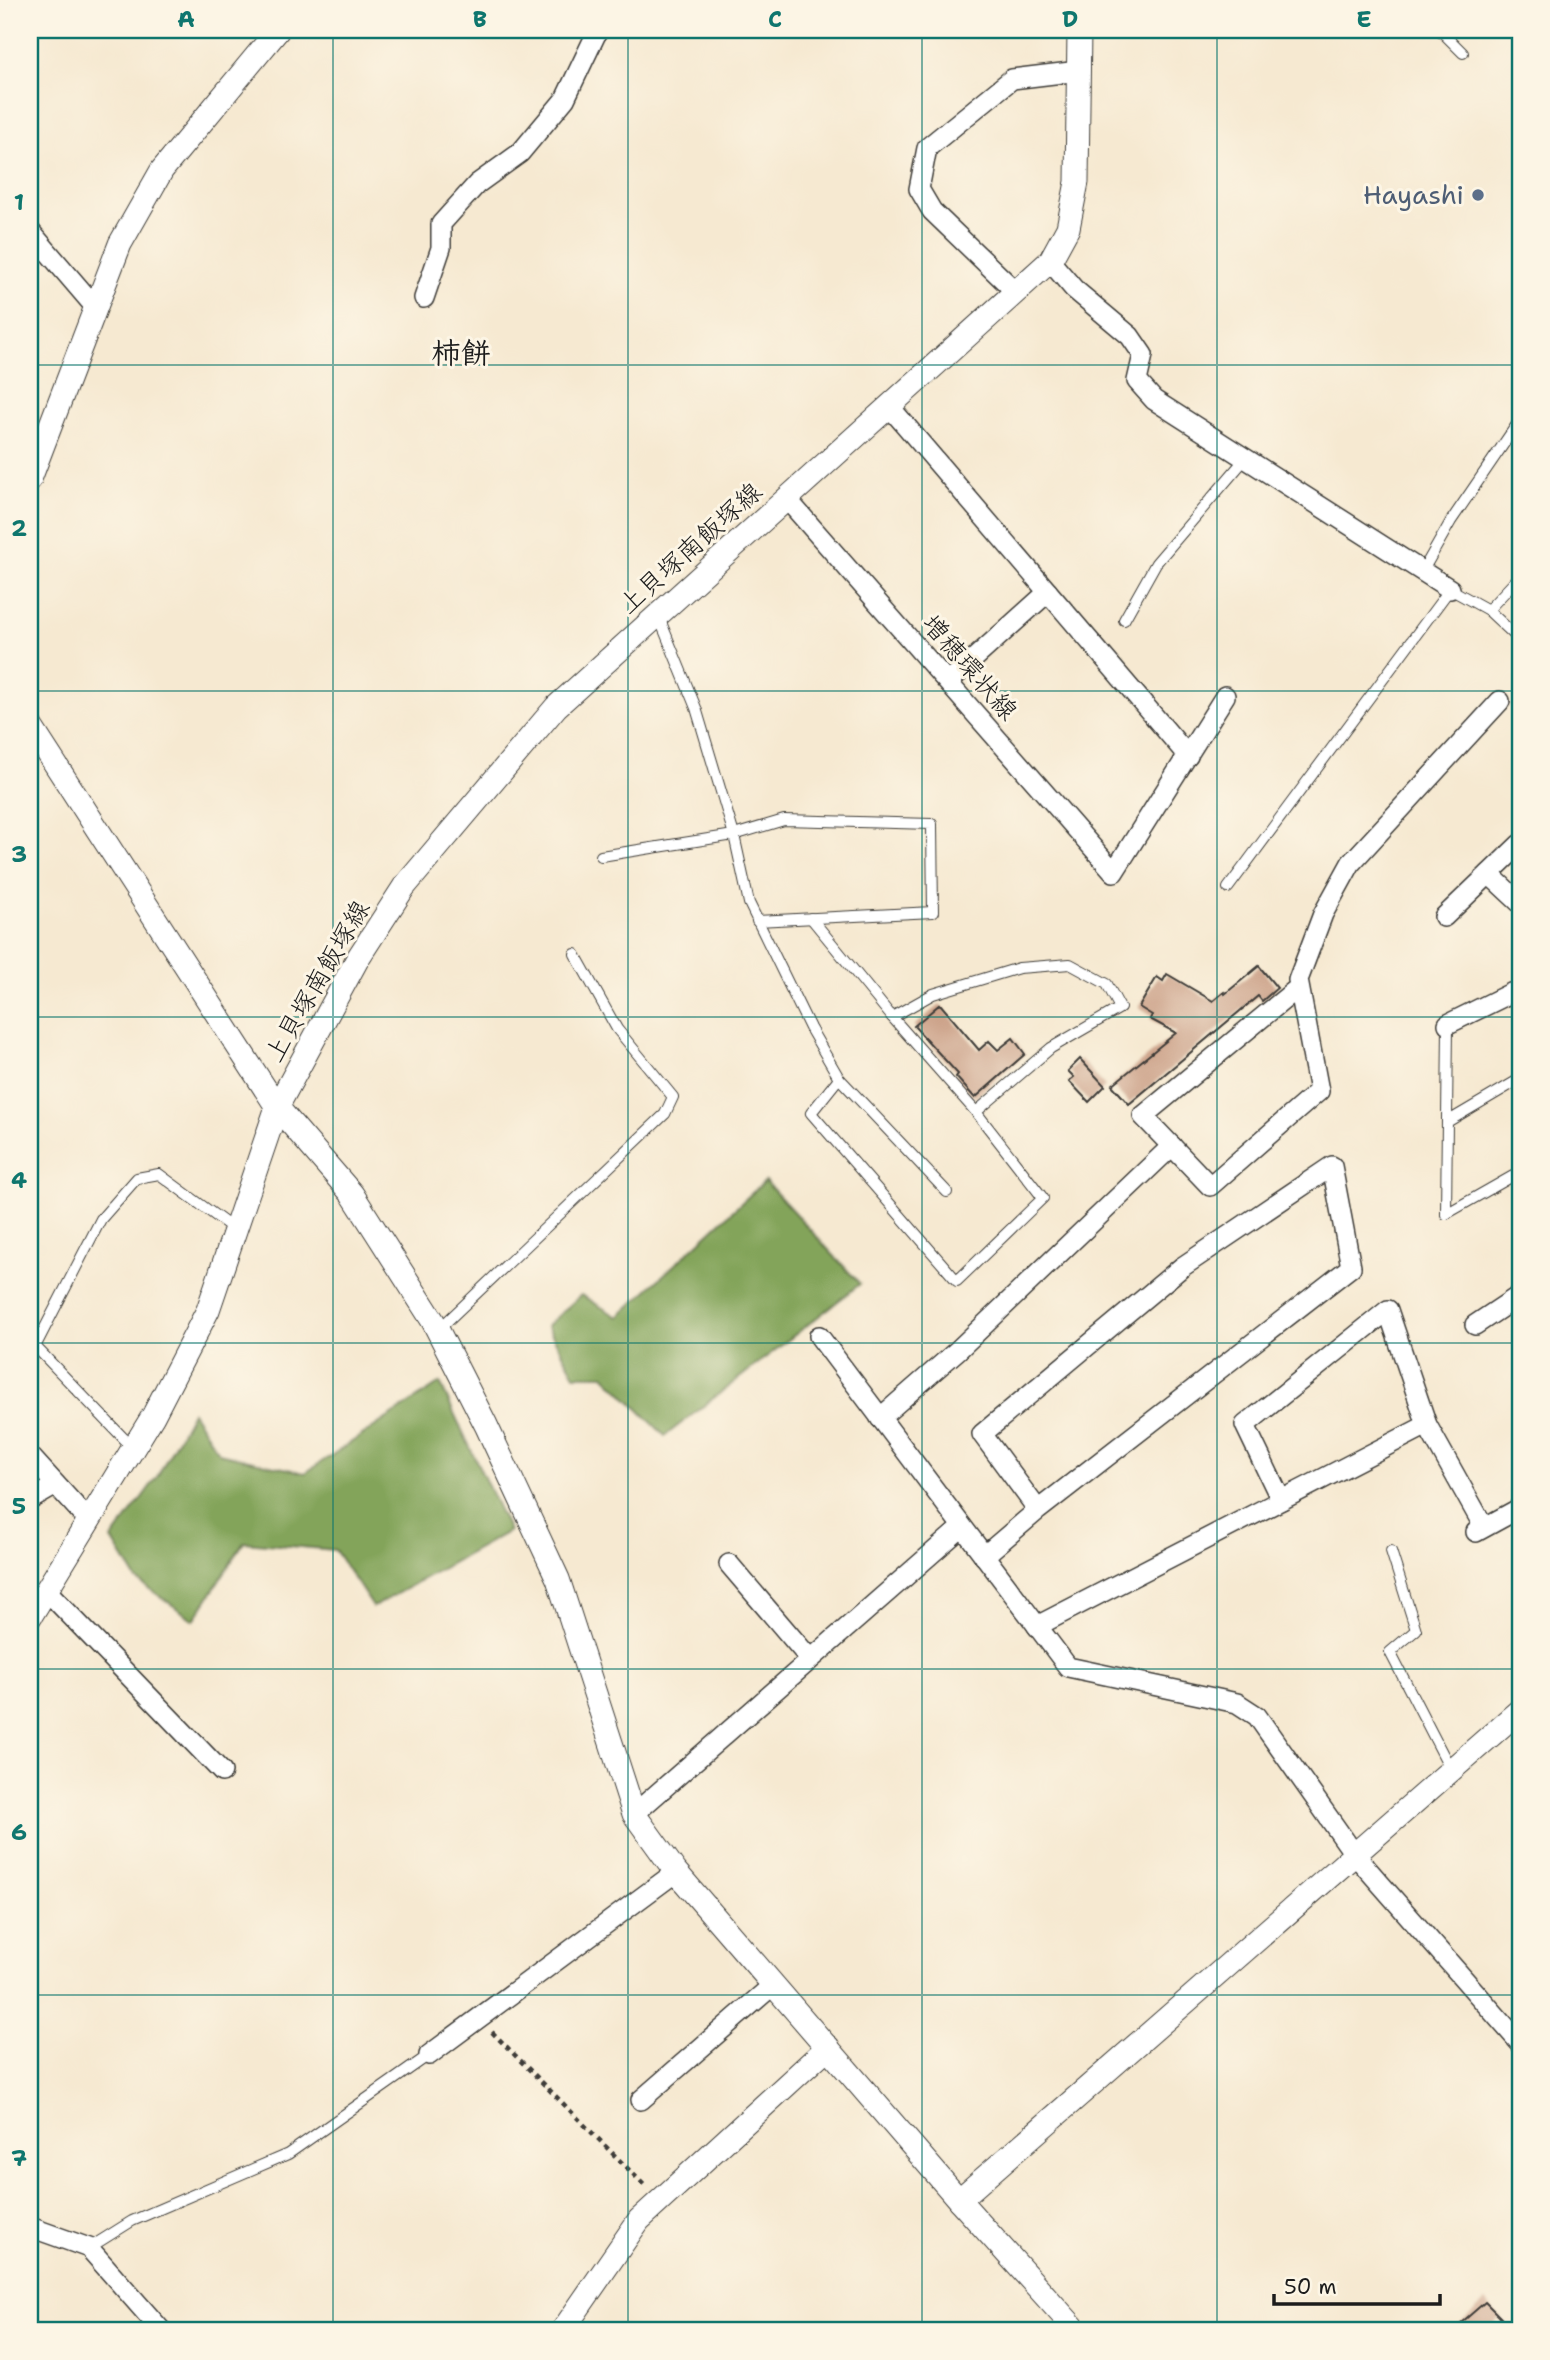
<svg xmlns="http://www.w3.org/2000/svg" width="1550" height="2360" font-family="'Shantell Sans','Klee One',sans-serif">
<rect width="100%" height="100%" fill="#fcf5e5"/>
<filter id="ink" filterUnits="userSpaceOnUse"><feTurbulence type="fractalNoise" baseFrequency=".0143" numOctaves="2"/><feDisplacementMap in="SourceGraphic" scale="14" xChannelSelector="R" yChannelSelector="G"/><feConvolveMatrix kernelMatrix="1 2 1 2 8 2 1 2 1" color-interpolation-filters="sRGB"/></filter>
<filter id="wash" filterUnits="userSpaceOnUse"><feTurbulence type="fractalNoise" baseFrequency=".00686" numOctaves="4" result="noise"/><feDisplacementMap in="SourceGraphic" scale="28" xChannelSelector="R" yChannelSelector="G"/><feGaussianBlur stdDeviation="1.57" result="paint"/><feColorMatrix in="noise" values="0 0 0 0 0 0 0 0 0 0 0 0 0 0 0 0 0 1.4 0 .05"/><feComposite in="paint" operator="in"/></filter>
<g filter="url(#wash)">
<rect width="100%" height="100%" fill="#f6e9d1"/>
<g fill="#83a45a" stroke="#50603b" stroke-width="2">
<polygon points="765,1181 860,1284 665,1436 604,1375 575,1375 547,1326 581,1295 618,1317"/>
<polygon points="440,1383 509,1531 373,1607 335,1550 244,1542 194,1620 137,1580 112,1539 157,1477 192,1412 219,1453 305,1473"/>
</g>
<g id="blocks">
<g fill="#cca289">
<polygon points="1259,966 1277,988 1262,1001 1258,996 1129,1104 1112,1085 1176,1033 1150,1019 1152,1015 1139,1007 1157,977 1163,981 1167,974 1213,1001 1224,992 1225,994"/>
<polygon points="940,1004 979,1050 989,1041 998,1050 1013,1038 1025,1054 975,1098 956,1077 958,1074 914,1026"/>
<polygon points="1080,1059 1105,1086 1089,1102 1069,1081 1074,1077 1068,1071"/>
<polygon points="1485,2302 1501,2318 1487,2330 1453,2330"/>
</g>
</g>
</g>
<g filter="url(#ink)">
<use href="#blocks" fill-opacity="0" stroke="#3d3b37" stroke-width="2"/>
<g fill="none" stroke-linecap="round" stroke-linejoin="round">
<defs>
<g id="service">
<polyline points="1440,30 1463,53"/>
<polyline points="1422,572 1451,521 1520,420"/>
<polyline points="1488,610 1520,576"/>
<polyline points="658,615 696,708 734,835 749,903 810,1028 839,1078 947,1192"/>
<polyline points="1124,620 1156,563 1245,459"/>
<polyline points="601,856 734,835 784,820 932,824 933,912 757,921"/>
<polyline points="1228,888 1450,589 1488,610 1520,640"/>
<polyline points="811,918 892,1017 976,1112 1043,1198 957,1281 811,1113 839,1078"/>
<polyline points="892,1017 933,994 1019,968 1070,964 1107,984 1120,1008 1051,1048 976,1112"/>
<polyline points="1447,1122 1520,1079"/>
<polyline points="1446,1214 1448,1024"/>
<polyline points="1446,1214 1520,1172"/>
<polyline points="438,1330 665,1114 673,1097 617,1029 575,954"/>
<polyline points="30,1341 133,1448"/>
<polyline points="35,1347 101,1219 137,1178 159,1174 235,1230"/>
<polyline points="1391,1551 1416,1630 1390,1652 1451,1770"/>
<polyline points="89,2248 132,2221 288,2154 429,2055"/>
</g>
<g id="minor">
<polyline points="30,231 96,308"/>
<polyline points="1050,261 1074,289 1130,336 1143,355 1137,381 1154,400 1450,589"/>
<polyline points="1016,292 932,211 919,189 927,148 1012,79 1079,71"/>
<polyline points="424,298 441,248 441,224 477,184 520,153 565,99 598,30"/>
<polyline points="889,406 1188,756"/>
<polyline points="786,498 1114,872 1225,696"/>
<polyline points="948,682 1048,592"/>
<polyline points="1489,874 1520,903"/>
<polyline points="1444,917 1520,844"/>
<polyline points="1299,987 1143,1116 1210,1186 1319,1091 1298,980 1323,914 1351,863 1500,701"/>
<polyline points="1448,1024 1511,993 1520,992"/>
<polyline points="1475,1325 1520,1295"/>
<polyline points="819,1336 1068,1667 1237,1703 1257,1716 1355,1855 1520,2043"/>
<polyline points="880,1418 958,1350 1172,1146"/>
<polyline points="30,1456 89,1521"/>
<polyline points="30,1500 56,1485"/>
<polyline points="1281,1500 1245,1425 1388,1310 1427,1425 1484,1527"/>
<polyline points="1476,1532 1520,1508"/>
<polyline points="984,1556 1038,1510 1351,1267 1332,1166 1182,1267 982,1434 1038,1510"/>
<polyline points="729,1564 810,1659"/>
<polyline points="46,1590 222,1772"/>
<polyline points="1037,1626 1427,1425"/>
<polyline points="634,1814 962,1527"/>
<polyline points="429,2055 676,1872"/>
<polyline points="641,2100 773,1985"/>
<polyline points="30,2227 89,2248 161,2330"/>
</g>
<g id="tertiary">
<polyline points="30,479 120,244 162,170 278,30"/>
<polyline points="30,725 277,1107 352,1194 433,1321 486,1425 558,1579 634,1814 676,1872 959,2200 1076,2330"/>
<polyline points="30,1617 153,1416 208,1310 277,1107 358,958 404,887 556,707 1050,261 1068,228 1077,182 1079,30"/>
<polyline points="959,2200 1520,1710"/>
<polyline points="563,2330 639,2220 828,2047"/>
</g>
</defs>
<use href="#service" stroke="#3d3b37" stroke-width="12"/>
<use href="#minor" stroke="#3d3b37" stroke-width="22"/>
<use href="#tertiary" stroke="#3d3b37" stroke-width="25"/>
<polyline stroke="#3d3b37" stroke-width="4.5" stroke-dasharray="5 5" stroke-linecap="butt" points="492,2032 646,2187"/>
<use href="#service" stroke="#fff" stroke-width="10"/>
<use href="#minor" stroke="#fff" stroke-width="19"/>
<use href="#tertiary" stroke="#fff" stroke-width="23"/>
</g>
</g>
<path fill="none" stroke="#0f766e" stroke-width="2" stroke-opacity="0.55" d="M333 30V2330M628 30V2330M922 30V2330M1217 30V2330M30 365H1520M30 691H1520M30 1017H1520M30 1343H1520M30 1669H1520M30 1995H1520"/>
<circle fill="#5c6f8a" stroke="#fcf5e5" stroke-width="2.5" cx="1478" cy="195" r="7"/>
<g text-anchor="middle" stroke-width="6" stroke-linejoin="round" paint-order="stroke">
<g font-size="26" fill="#4e5e75" stroke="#fcf5e5" text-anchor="end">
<text x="1464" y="204">Hayashi</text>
</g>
<g font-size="26" fill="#1c1c1c" stroke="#fcf5e5">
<text transform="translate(690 548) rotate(-42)" y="9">上貝塚南飯塚線</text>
<text transform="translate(970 667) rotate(49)" y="9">増穂環状線</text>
<text transform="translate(317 981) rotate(-60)" y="9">上貝塚南飯塚線</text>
</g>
<g font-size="30" font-weight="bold" fill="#1c1c1c" stroke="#fcf5e5">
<text x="461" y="363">柿餅</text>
</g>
</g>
<rect width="1550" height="2360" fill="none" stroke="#fcf5e5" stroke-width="77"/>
<path d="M1274 2294v10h166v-10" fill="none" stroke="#1c1c1c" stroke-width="3.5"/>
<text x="1284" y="2294" font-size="21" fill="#1c1c1c" stroke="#fcf5e5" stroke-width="5" paint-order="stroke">50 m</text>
<rect x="38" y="38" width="1474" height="2284" fill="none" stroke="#0f766e" stroke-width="2.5"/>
<g font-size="23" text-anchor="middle" font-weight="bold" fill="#0f766e">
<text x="186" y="27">A</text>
<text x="480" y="27">B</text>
<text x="775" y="27">C</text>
<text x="1070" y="27">D</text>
<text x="1364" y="27">E</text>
<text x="19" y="210">1</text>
<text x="19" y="536">2</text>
<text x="19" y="862">3</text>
<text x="19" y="1188">4</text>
<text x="19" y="1514">5</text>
<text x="19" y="1840">6</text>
<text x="19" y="2166">7</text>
</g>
</svg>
